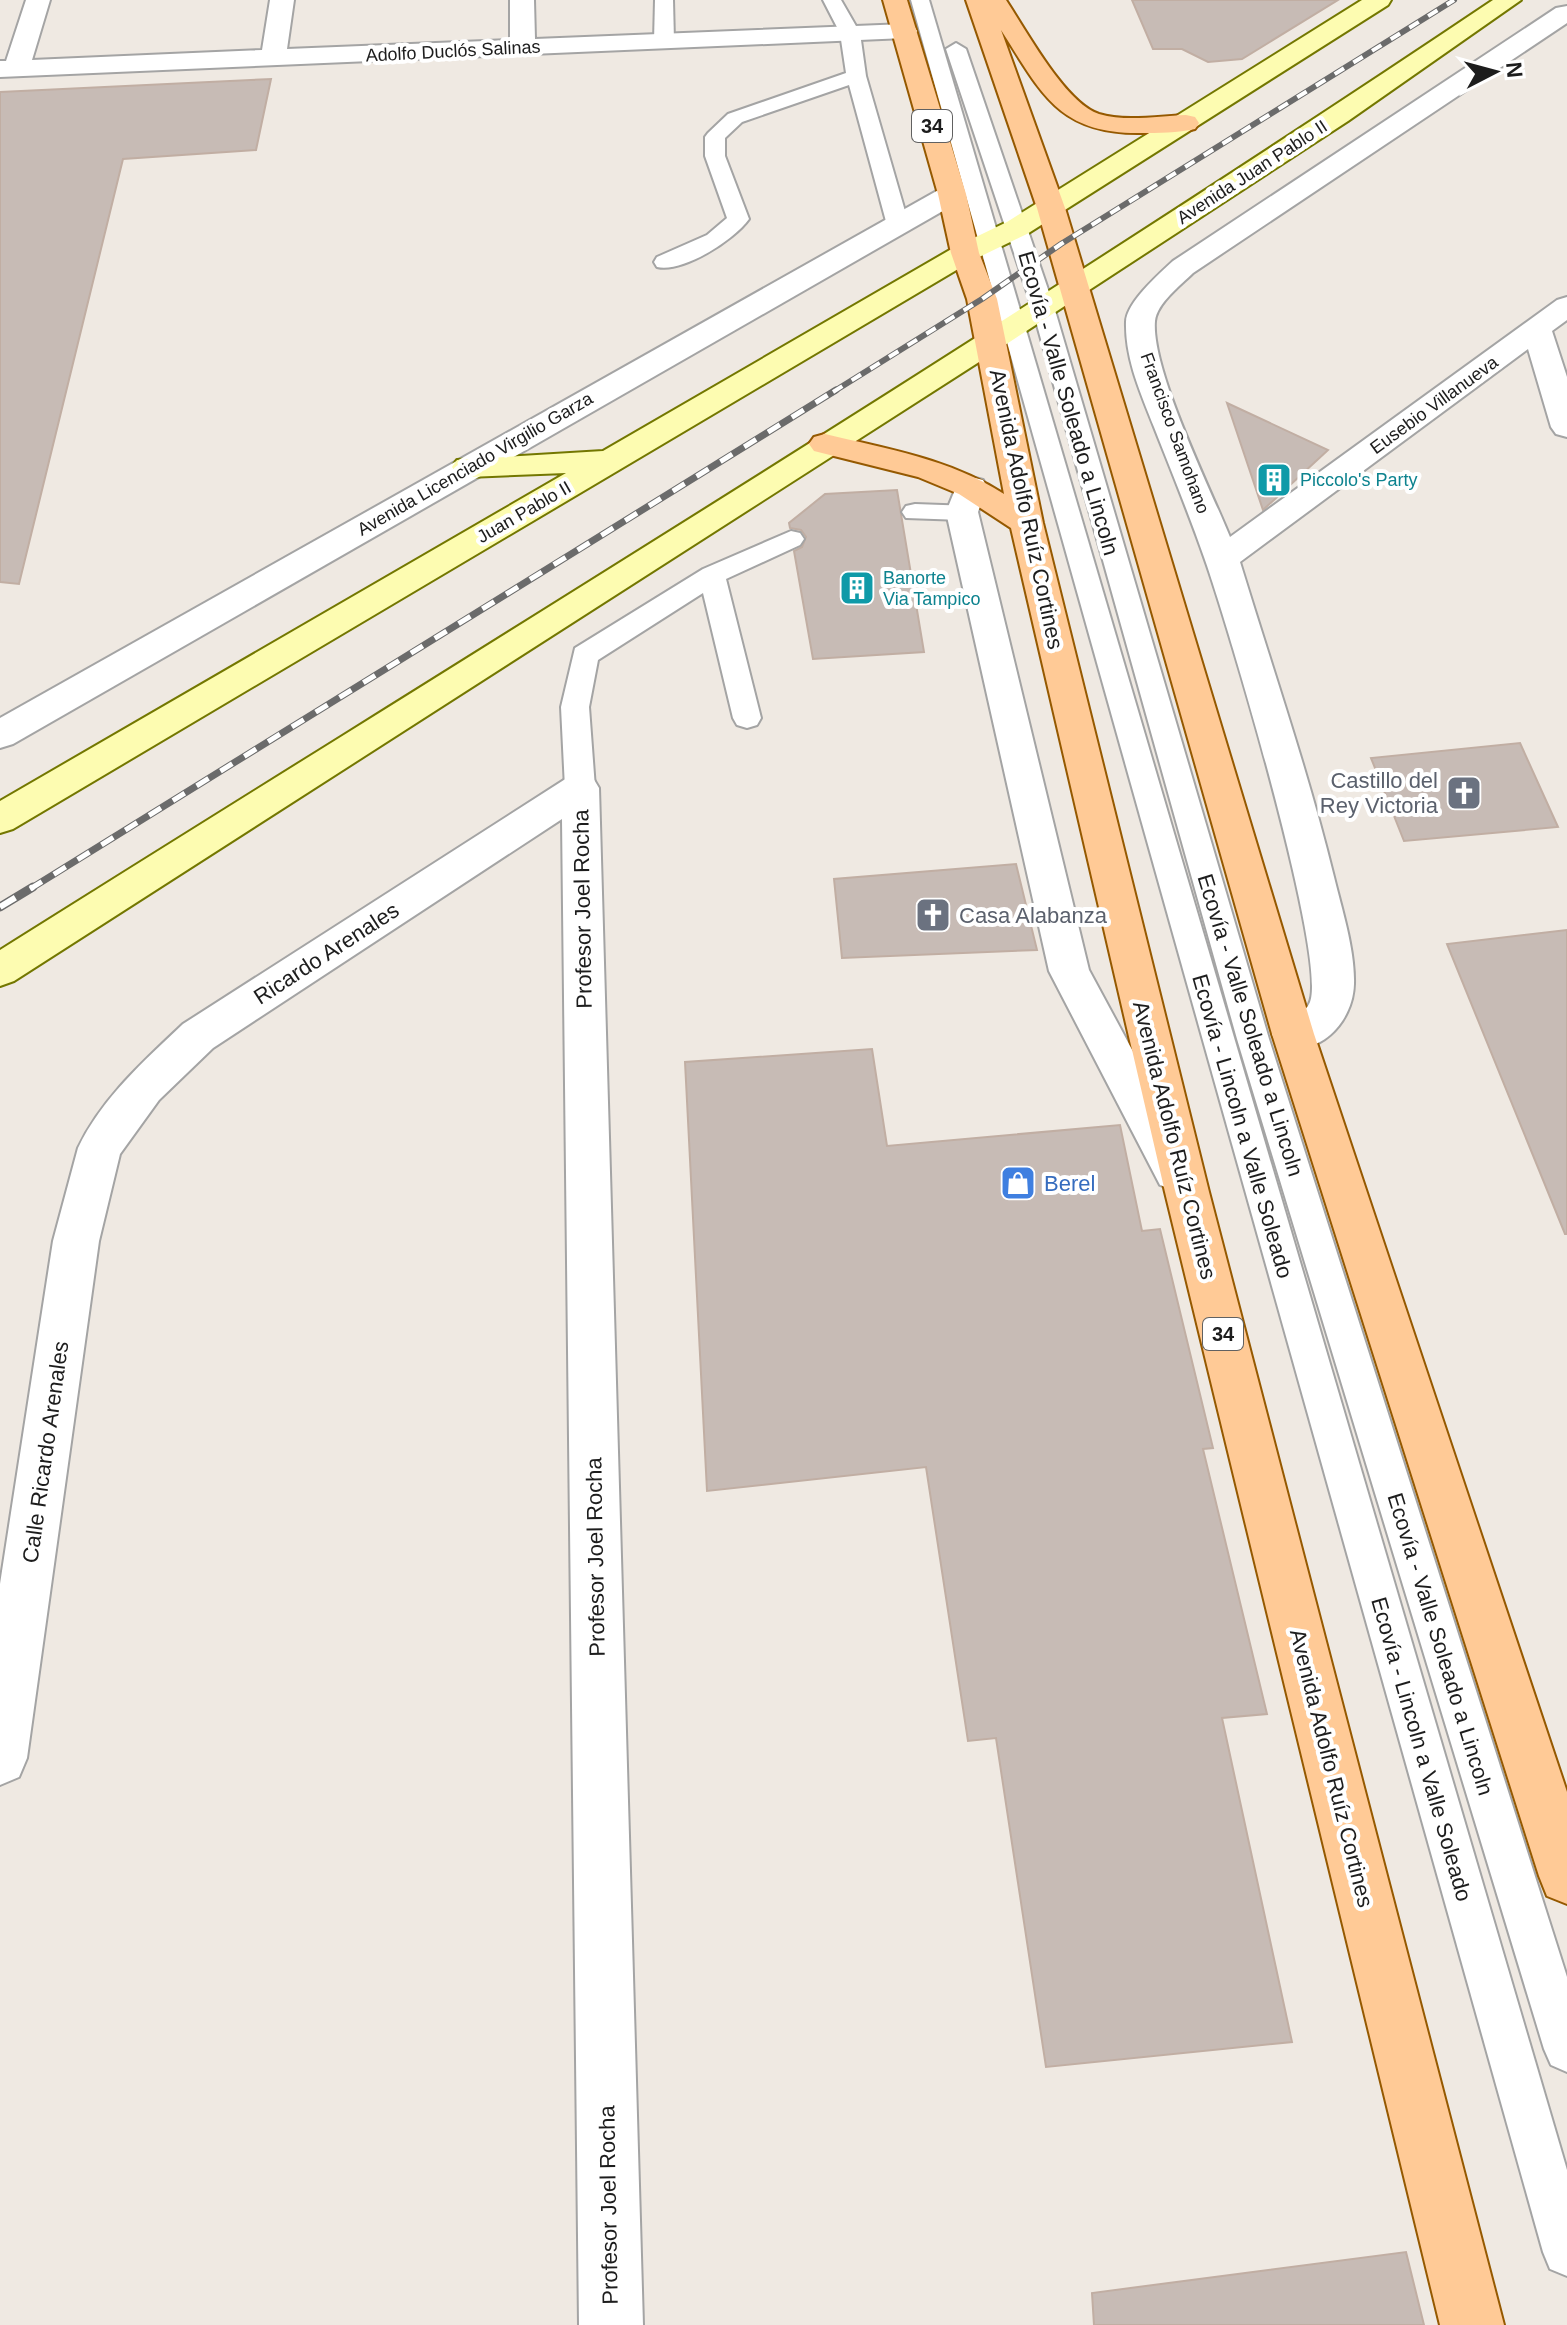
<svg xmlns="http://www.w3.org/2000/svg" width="1567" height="2325" font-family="Helvetica,sans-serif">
<rect width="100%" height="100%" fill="#efe9e2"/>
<g fill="#c7bbb5" stroke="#c1aea3" stroke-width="2">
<polygon points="1132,0 1338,0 1242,59 1208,62 1182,49 1153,49"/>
<polygon points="271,79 256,150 123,159 19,584 0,582 0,92"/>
<polygon points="1227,403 1328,450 1263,510"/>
<polygon points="897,490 924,652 813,659 794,551 802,547 806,537 801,530 790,528 789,523 825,494"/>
<polygon points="1520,743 1558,827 1404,841 1371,758"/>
<polygon points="1016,864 1037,950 842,958 834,879"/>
<polygon points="1567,930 1567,1234 1565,1234 1447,944"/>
<polygon points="872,1049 887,1146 1120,1125 1142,1231 1160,1229 1213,1448 1203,1449 1267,1714 1222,1718 1292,2042 1046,2067 996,1738 968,1741 926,1467 707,1491 685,1062"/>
<polygon points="1406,2252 1424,2325 1094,2325 1092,2293"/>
</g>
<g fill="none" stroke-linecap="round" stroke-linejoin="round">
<defs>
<g id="service">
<polygon points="655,0 673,0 674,41 671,45 664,47 654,41"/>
<path d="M823 0H841L860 33 866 76 909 225 898 232 887 225 849 85 742 122 725 138V156L749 219C734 240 683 273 657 267L654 262 657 257 707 235 727 218 705 156V137L708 133 728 114 846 73 840 33Z"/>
<polygon points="911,0 929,0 1567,2170 1567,2276 1550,2269 1543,2252"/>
<polygon points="956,43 966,49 1054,307 1269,1039 1567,1977 1567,2072 1551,2065 1544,2049 1237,1039 1032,307 946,49"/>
<polygon points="915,504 971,506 975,512 971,518 962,520 906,518 902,512 906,506"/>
<polygon points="791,531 800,533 804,539 800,545 726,579 761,718 757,725 747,728 737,725 733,718 703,593 598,660 589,707 595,788 590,796 580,799 570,796 565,788 561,707 575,648 703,569"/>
</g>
<g id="minor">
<polygon points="26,0 50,0 32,60 262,50 270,0 294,0 287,49 510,40 510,0 534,0 535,39 905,24 914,26 917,31 914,36 905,38 0,77 0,61 6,61"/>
<path d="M1567 6V23L1193 273C1181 285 1157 303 1155 321 1151 369 1210 488 1230 537L1557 300 1567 297V320L1552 331 1567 377V437L1556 434 1551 427 1528 349 1240 562C1272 667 1308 771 1334 877 1342 910 1355 950 1354 984 1353 1023 1318 1059 1278 1046L1272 1034 1278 1022C1288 1018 1304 1015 1309 1004 1331 967 1225 615 1204 557 1189 514 1171 470 1154 427 1141 394 1125 359 1126 322 1126 303 1159 274 1173 261L1556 8Z"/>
<polygon points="971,477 983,480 987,487 978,512 1089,970 1198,1172 1192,1185 1176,1191 1160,1185 1049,971 946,512 959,480"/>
<path d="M580 774 593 778 599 788 643 2325H579L562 819 213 1048 159 1100 120 1154 99 1241 27 1758 19 1777 0 1785V1584L53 1241 78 1148C102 1098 144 1061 183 1024L567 778Z"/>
</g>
<polygon id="tertiary" points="952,186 962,188 966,194 962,200 13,744 0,748 0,718 942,188"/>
<g id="secondary">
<polygon points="1362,0 1391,0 1388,5 1027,234 975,259 13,829 0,833 0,801 566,473 468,477 457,474 452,467 457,460 603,451 955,247 1007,222"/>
<path d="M1493 0H1521L1348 121 979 362 14 981 0 986V950C500 636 1003 329 1493 0Z"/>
</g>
<g id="primary">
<path d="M883 0H907L966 194 979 253 997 299 1043 523 1209 1192 1504 2325H1440L1165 1192 1011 528 959 494 918 477 814 451 809 444 814 437 825 434C887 449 950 459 1004 494L967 299 951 253 938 194Z"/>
<path d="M966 0H1006C1026 30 1065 103 1099 114 1126 122 1159 116 1186 115L1195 117 1199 123 1195 129C1178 133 1158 133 1140 133 1058 134 1041 92 1001 30L1065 208 1314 1034 1567 1792V1904L1547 1896 1539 1876 1272 1034 1037 208Z"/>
</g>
</defs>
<use href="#service" stroke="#a4a4a4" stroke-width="4"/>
<use href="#minor" stroke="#a4a4a4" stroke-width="4"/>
<use href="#tertiary" stroke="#a4a4a4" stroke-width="4"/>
<use href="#secondary" stroke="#737700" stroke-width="4"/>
<use href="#primary" stroke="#955900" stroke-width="4"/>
<use href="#service" fill="#fff" fill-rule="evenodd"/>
<use href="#minor" fill="#fff" fill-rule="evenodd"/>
<use href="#tertiary" fill="#fff" fill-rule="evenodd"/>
<use href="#secondary" fill="#fdfcb1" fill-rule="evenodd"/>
<use href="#primary" fill="#ffca96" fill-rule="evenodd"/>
<defs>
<polyline id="rail-far2" points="833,392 982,299 1061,244 1454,0"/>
<polyline id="rail-far1" points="30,889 836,390"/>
<polyline id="rail" points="0,907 33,887"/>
</defs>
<use href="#rail-far2" stroke="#6b6b6b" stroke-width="6"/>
<use href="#rail-far1" stroke="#6b6b6b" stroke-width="7"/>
<use href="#rail" stroke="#6b6b6b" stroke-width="9"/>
<use href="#rail-far2" stroke="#fff" stroke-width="4" stroke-dasharray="11" stroke-linecap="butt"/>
<use href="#rail-far1" stroke="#fff" stroke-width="5" stroke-dasharray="14" stroke-linecap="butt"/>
<use href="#rail" stroke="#fff" stroke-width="6" stroke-dasharray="18" stroke-linecap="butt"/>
</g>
<defs>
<symbol id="building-square" viewBox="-11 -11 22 22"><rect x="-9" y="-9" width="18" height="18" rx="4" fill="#0f9aa8" stroke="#fff"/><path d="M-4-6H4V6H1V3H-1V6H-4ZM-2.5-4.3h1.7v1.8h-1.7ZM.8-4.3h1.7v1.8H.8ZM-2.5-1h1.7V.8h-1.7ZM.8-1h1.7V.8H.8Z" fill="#fff"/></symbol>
<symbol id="church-square" viewBox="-11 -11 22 22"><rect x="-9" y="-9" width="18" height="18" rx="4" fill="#6b7280" stroke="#fff"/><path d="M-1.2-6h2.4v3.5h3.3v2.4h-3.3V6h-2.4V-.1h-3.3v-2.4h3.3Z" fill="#fff"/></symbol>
<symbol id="shop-square" viewBox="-11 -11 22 22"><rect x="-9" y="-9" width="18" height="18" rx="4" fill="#3f7fe0" stroke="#fff"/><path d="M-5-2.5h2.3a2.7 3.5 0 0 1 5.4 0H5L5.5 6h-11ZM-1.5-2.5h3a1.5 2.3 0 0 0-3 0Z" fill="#fff"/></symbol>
</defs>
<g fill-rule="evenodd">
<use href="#building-square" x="1254" y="460" width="40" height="40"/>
<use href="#building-square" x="837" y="568" width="40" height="40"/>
<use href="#church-square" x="1444" y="773" width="40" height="40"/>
<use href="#church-square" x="913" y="895" width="40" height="40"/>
<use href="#shop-square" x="998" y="1163" width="40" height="40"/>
</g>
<g text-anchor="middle" stroke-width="8" stroke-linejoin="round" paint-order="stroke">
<g font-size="18" fill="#1d1d1d" stroke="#fff">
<text transform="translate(453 51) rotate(-3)" y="6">Adolfo Duclós Salinas</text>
<text transform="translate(1252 172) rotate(-33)" y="6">Avenida Juan Pablo II</text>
<text transform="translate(1434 405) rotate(-36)" y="6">Eusebio Villanueva</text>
<text transform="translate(1175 433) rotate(70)" y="6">Francisco Samohano</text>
<text transform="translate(475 464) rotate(-30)" y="6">Avenida Licenciado Virgilio Garza</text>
<text transform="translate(524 512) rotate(-30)" y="6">Juan Pablo II</text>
</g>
<g font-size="18" fill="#0d838f" stroke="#fff" text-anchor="start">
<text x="1300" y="486">Piccolo's Party</text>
<text x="883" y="584">Banorte<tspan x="883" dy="21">Via Tampico</tspan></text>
</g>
<g fill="#fff" stroke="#616161" stroke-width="2">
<rect x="912" y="110" width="40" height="32" rx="6"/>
<rect x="1203" y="1318" width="40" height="32" rx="6"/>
</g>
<g font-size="20" font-weight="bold" fill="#1d1d1d">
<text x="932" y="133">34</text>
<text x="1223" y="1341">34</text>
</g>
<g font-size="22" fill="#1d1d1d" stroke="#fff">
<text transform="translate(1069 403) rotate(74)" y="8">Ecovía - Valle Soleado a Lincoln</text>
<text transform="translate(1027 509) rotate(78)" y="8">Avenida Adolfo Ruíz Cortines</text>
<text transform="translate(582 909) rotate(-91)" y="8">Profesor Joel Rocha</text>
<text transform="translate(326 953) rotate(-33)" y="8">Ricardo Arenales</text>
<text transform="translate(1251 1025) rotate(73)" y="8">Ecovía - Valle Soleado a Lincoln</text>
<text transform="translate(1243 1126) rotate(74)" y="8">Ecovía - Lincoln a Valle Soleado</text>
<text transform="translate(1175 1140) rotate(76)" y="8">Avenida Adolfo Ruíz Cortines</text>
<text transform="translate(45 1452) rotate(-82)" y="8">Calle Ricardo Arenales</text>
<text transform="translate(595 1557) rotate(-91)" y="8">Profesor Joel Rocha</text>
<text transform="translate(1441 1644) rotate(73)" y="8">Ecovía - Valle Soleado a Lincoln</text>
<text transform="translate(1422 1749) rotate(74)" y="8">Ecovía - Lincoln a Valle Soleado</text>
<text transform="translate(1332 1768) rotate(76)" y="8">Avenida Adolfo Ruíz Cortines</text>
<text transform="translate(608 2205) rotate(-91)" y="8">Profesor Joel Rocha</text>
</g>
<g font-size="22" fill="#5b616d" stroke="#fff" text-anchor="end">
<text x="1438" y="788">Castillo del<tspan x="1438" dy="25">Rey Victoria</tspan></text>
<text x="959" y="923" text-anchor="start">Casa Alabanza</text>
</g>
<g font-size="22" fill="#366cbe" stroke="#fff" text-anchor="start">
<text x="1044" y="1191">Berel</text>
</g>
</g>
<g transform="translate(1495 72) rotate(84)" stroke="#ffffff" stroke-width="6" paint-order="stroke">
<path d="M0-6L14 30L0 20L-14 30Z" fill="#1d1d1d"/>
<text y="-12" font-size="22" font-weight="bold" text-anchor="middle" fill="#1d1d1d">N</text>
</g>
</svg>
